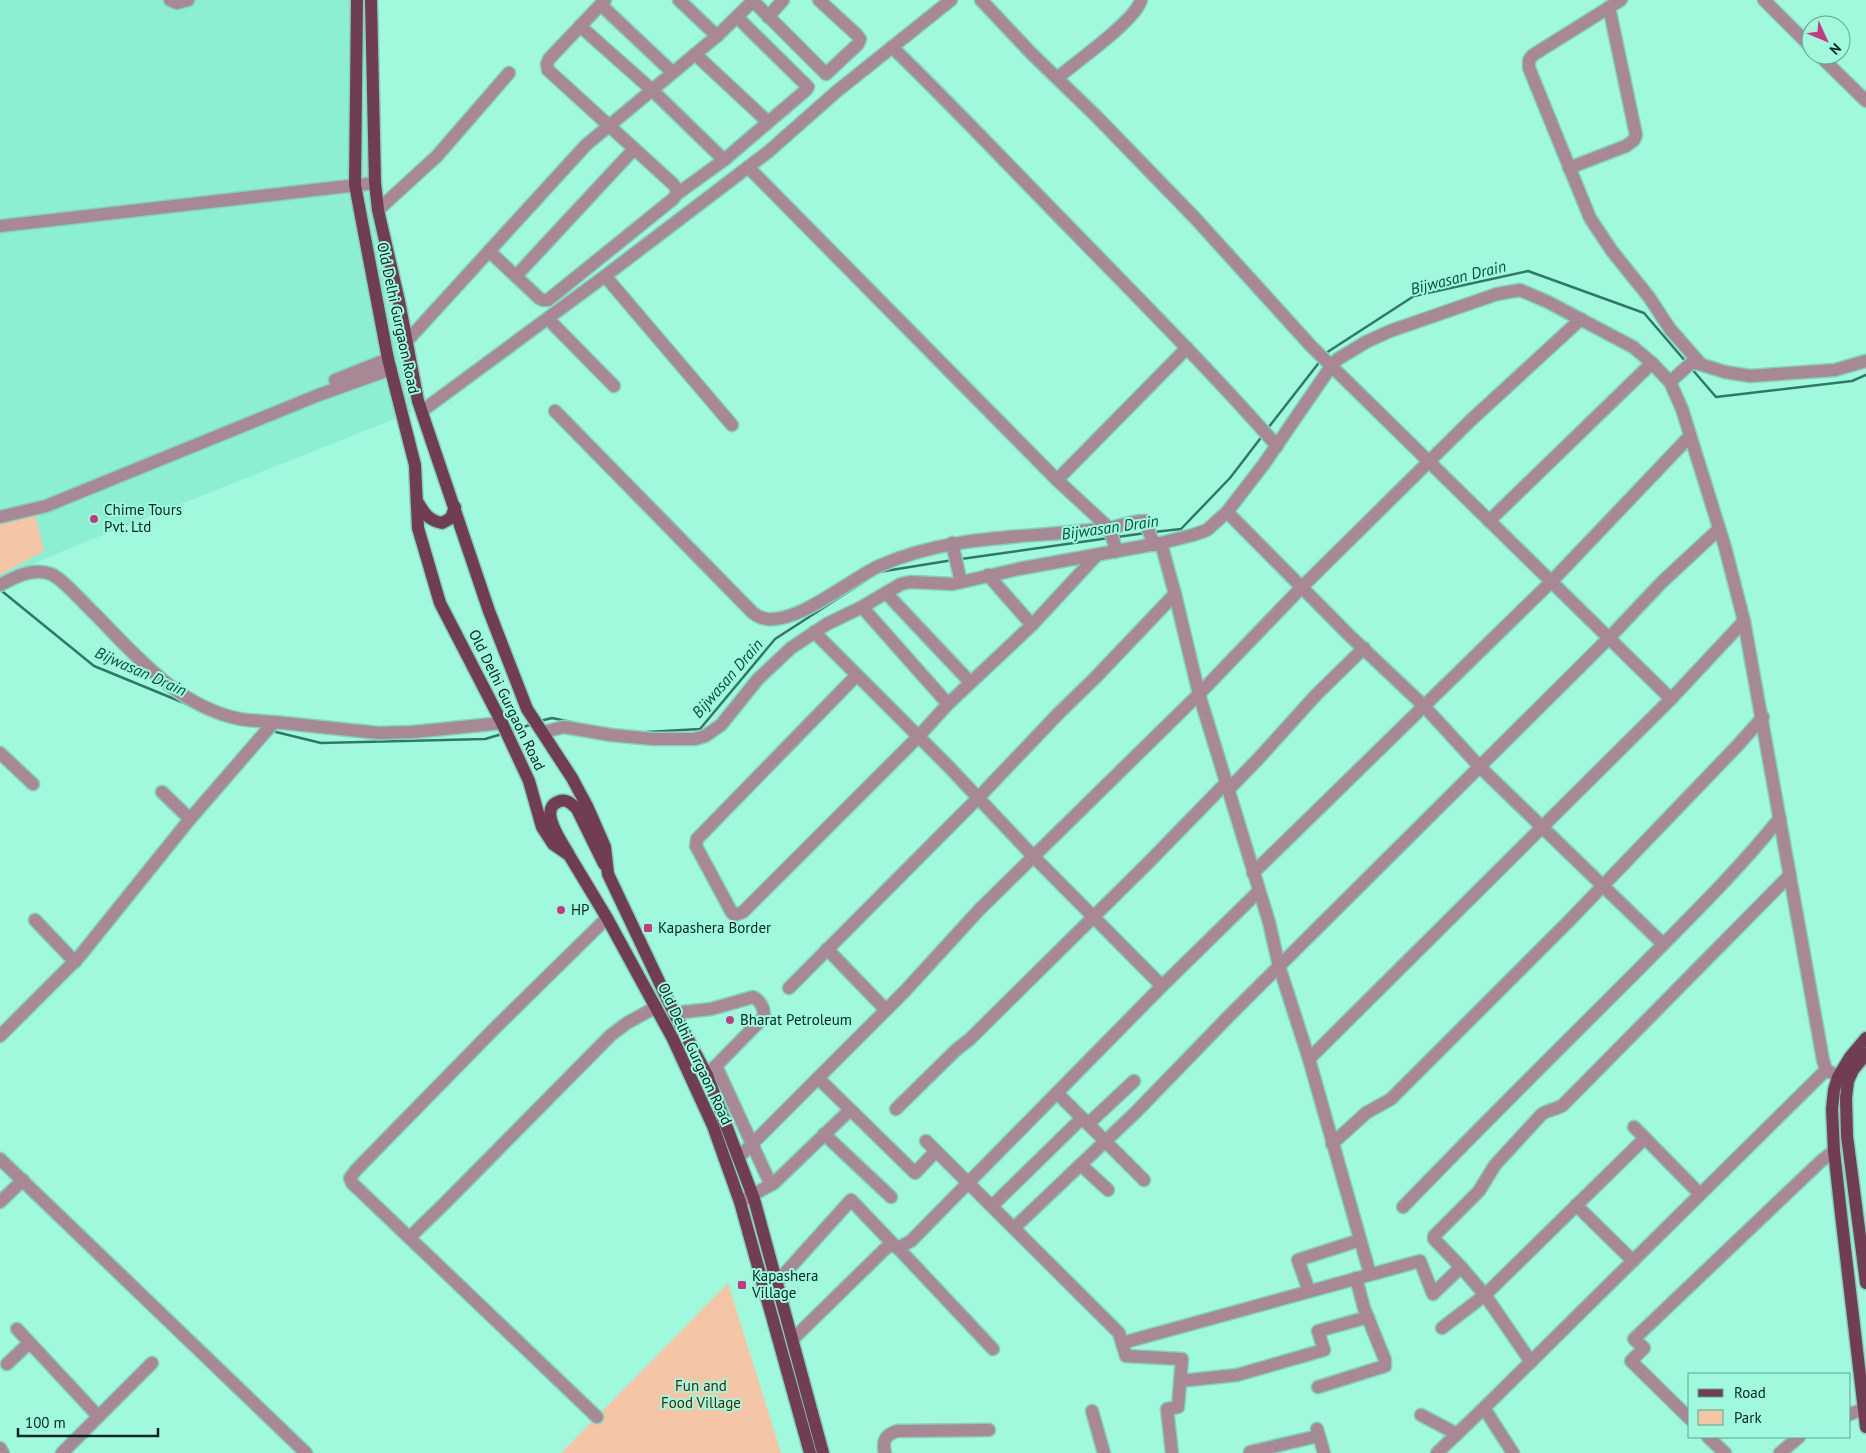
<svg xmlns="http://www.w3.org/2000/svg" width="1866" height="1453" font-family="'PT Sans',sans-serif">
<rect width="100%" height="100%" fill="#a0f8dd"/>
<polygon fill="#8cefd2" points="0,0 368,0 374,212 412,412 85,542 42,560 0,581"/>
<g fill="#f5c5a8">
<polygon points="35,513 44,551 0,575 0,522"/>
<polygon points="728,1283 781,1453 561,1453"/>
</g>
<g fill="none" stroke-linecap="round" stroke-linejoin="round">
<g stroke="#307965" stroke-width="2.5">
<polyline points="1326,353 1414,296 1528,271 1644,313 1686,362"/>
<polyline points="1691,368 1716,397 1852,381 1866,375"/>
<polyline points="1268,428 1321,360"/>
<polyline points="1154,532 1181,529 1230,478 1263,435"/>
<polyline points="1117,537 1146,533"/>
<polyline points="961,559 1109,538"/>
<polyline points="879,572 953,560"/>
<polyline points="3,592 94,666 189,705"/>
<polyline points="540,721 552,718 576,723"/>
<polyline points="510,731 533,724"/>
<polyline points="276,732 321,743 485,739 502,734"/>
<polyline points="646,732 700,729 775,639 868,579"/>
</g>
<defs>
<g id="minor">
<polyline points="170,0 177,3 188,0"/>
<polyline points="679,0 717,36"/>
<polyline points="981,0 1031,53 1097,117 1195,218 1311,346 1671,699"/>
<polyline points="1621,0 1533,55 1529,60 1529,68 1590,218 1612,251 1649,297 1670,329 1699,362"/>
<polyline points="1764,0 1811,47"/>
<polyline points="753,1 826,74 858,44 860,39 857,35 819,0"/>
<polyline points="601,5 672,72"/>
<polyline points="768,17 783,0"/>
<polyline points="580,26 652,90 724,160"/>
<path d="M892 47C954 107 1013 170 1073 231 1142 302 1212 372 1277 446"/>
<polyline points="695,54 768,122"/>
<polyline points="1819,55 1866,101"/>
<path d="M1057 78C1075 63 1136 20 1141 0"/>
<polyline points="748,167 1057,480 1109,528 1115,546 1115,552"/>
<polyline points="1569,168 1626,146 1634,140 1636,135 1609,7"/>
<polyline points="677,194 724,160 806,90 808,87 737,17"/>
<polyline points="378,210 437,156 509,73"/>
<polyline points="0,226 375,183"/>
<path d="M489 251 539 298 543 300H548L673 199C678 193 678 190 673 184L548 70 547 64 549 59 605 0"/>
<polyline points="516,276 634,149"/>
<polyline points="605,276 732,425"/>
<polyline points="548,319 614,386"/>
<polyline points="407,341 586,145 717,36 754,0"/>
<polyline points="335,380 388,359"/>
<polyline points="1670,382 1690,364 1696,363 1725,372 1750,376 1835,370 1866,361"/>
<polyline points="422,411 605,276 768,152 836,92 951,0"/>
<path d="M555 411 753 613C757 616 761 618 767 619 799 623 849 580 879 566 952 533 1030 539 1107 528 1118 527 1129 522 1141 521H1145L1154 545"/>
<polyline points="1057,480 1187,348"/>
<polyline points="1227,512 1350,636 1423,705 1480,767 1663,944"/>
<polyline points="0,517 46,506 316,396 391,369"/>
<polyline points="1489,521 1652,363"/>
<polyline points="952,543 961,582"/>
<polyline points="1161,543 1175,594 1199,694 1269,922 1279,966 1309,1059 1370,1274"/>
<polyline points="988,575 1032,625"/>
<path d="M0 585C15 577 33 567 51 574 63 579 85 605 96 615 137 657 179 707 240 719 251 721 263 721 274 722"/>
<polyline points="886,593 970,682"/>
<polyline points="862,607 948,704"/>
<polyline points="814,632 949,767 1034,857 1162,986"/>
<polyline points="856,676 697,839 696,846 732,913 735,915 743,912 918,737 948,704 1032,625 1096,556"/>
<polyline points="543,732 564,727 611,735 653,739 695,739 705,736 721,725 758,679 791,648 827,624 862,607 901,584 910,582 953,584 1018,569 1161,543 1193,535 1207,530 1227,512 1264,464 1332,365 1338,359 1366,342 1390,331 1497,294 1520,290 1548,302 1633,347 1652,363 1670,382 1682,409 1725,547 1744,621 1823,1060 1826,1070 1848,1081"/>
<polyline points="0,753 33,784"/>
<polyline points="1228,790 1259,758 1316,695 1364,648"/>
<polyline points="162,792 190,819"/>
<polyline points="1253,873 1551,582 1690,436"/>
<polyline points="35,920 75,962"/>
<polyline points="827,949 886,1010"/>
<polyline points="789,988 978,798 1059,713 1095,678 1175,594"/>
<path d="M674 1013 711 1009 753 997C760 1000 766 1010 763 1018L707 1075"/>
<polyline points="0,1036 79,957 190,819 274,722 379,733 413,732 502,723"/>
<polyline points="1309,1059 1671,699 1744,621"/>
<polyline points="716,1066 771,1185"/>
<polyline points="818,1078 915,1173 936,1151"/>
<polyline points="1057,1093 1144,1180"/>
<polyline points="896,1109 956,1050 970,1039 1150,861 1226,783"/>
<polyline points="1088,1124 1134,1081"/>
<polyline points="1634,1127 1700,1194"/>
<polyline points="824,1134 891,1197"/>
<polyline points="926,1141 1119,1333 1126,1356 1182,1359 1178,1407 1167,1409 1172,1453"/>
<polyline points="1332,1144 1366,1113 1391,1099 1569,921 1738,745 1763,717"/>
<polyline points="738,1158 905,991 979,910 1199,694 1302,587 1470,421 1581,319"/>
<polyline points="0,1159 306,1453"/>
<polyline points="1081,1165 1108,1190"/>
<polyline points="0,1202 23,1180"/>
<polyline points="740,1202 774,1183 850,1110"/>
<polyline points="1576,1205 1633,1261"/>
<polyline points="992,1206 1082,1118"/>
<path d="M1403 1207C1479 1128 1557 1051 1635 973 1685 922 1736 873 1780 818"/>
<polyline points="1014,1228 1136,1112 1230,1015 1609,638 1662,582 1719,529"/>
<polyline points="410,1237 445,1203 611,1035 627,1023 656,1007"/>
<polyline points="898,1248 993,1349"/>
<polyline points="777,1282 851,1200 894,1245"/>
<polyline points="1309,1291 1298,1260 1360,1240"/>
<polyline points="1442,1328 1485,1295 1645,1138"/>
<polyline points="17,1329 98,1416"/>
<polyline points="793,1339 886,1248 891,1245 898,1248 911,1241 1162,986 1259,891"/>
<polyline points="1122,1343 1420,1261 1433,1294 1461,1267"/>
<path d="M1531 1362 1485 1295 1461 1267 1434 1239V1236L1479 1191 1495 1165 1541 1115C1548 1109 1556 1110 1563 1105L1790 875"/>
<polyline points="7,1364 29,1343"/>
<polyline points="1180,1381 1237,1375 1324,1350 1318,1331 1368,1317"/>
<polyline points="1318,1387 1385,1366 1385,1360 1364,1308 1356,1278"/>
<polyline points="1484,1408 1513,1453"/>
<polyline points="1092,1411 1104,1453"/>
<polyline points="1850,1414 1864,1409"/>
<polyline points="1421,1415 1457,1434"/>
<polyline points="597,1417 352,1183 350,1178 356,1170 494,1029 607,918"/>
<polyline points="1690,1419 1631,1361 1644,1348 1634,1339 1820,1162 1834,1151"/>
<polyline points="1317,1429 1324,1453"/>
<polyline points="1708,1437 1725,1453"/>
<polyline points="0,1448 3,1453"/>
<polyline points="1250,1452 1318,1436"/>
<polyline points="62,1453 152,1363"/>
<path d="M885 1453C882 1441 885 1435 897 1431L989 1430"/>
<polyline points="1437,1453 1484,1408 1826,1070"/>
<polyline points="1780,1453 1799,1437"/>
</g>
<g id="major">
<polyline points="357,0 355,185 388,359 415,465 418,528 428,562 440,603 502,723 529,781 542,827 553,844 569,855 607,918 673,1039 713,1126 740,1202 810,1453"/>
<polyline points="371,0 375,183 378,210 399,301 418,401 489,611 527,709 572,778 587,806 605,847 608,874 674,1013 707,1075 754,1199 823,1453"/>
<path d="M417 501C424 513 428 520 442 523L451 518 455 507"/>
<path d="M568 853C561 841 537 808 560 801 567 799 572 804 577 809L604 864"/>
<polyline points="1866,1038 1850,1057 1838,1077 1834,1090 1832,1109 1834,1151 1841,1214 1866,1427"/>
<polyline points="1866,1054 1853,1070 1848,1081 1846,1098 1847,1136 1866,1283"/>
</g>
</defs>
<use href="#minor" stroke="#83d2bb" stroke-width="15"/>
<use href="#major" stroke="#83d2bb" stroke-width="15"/>
<use href="#minor" stroke="#a78894" stroke-width="12"/>
<use href="#major" stroke="#713d53" stroke-width="12"/>
</g>
<g fill="#c03b7f" stroke="#a0f8dd" stroke-width="2">
<circle cx="94" cy="519" r="5"/>
<circle cx="561" cy="910" r="5"/>
<rect x="643" y="923" width="10" height="10" rx="2.5"/>
<circle cx="730" cy="1020" r="5"/>
<rect x="737" y="1280" width="10" height="10" rx="2.5"/>
</g>
<g text-anchor="middle" stroke-width="4" stroke-linejoin="round" paint-order="stroke">
<g font-size="15" fill="#01271e" stroke="#a0f8dd">
<text transform="translate(398 318) rotate(78)" y="5">Old Delhi Gurgaon Road</text>
<text transform="translate(507 700) rotate(64)" y="5">Old Delhi Gurgaon Road</text>
<text transform="translate(695 1054) rotate(65)" y="5">Old Delhi Gurgaon Road</text>
</g>
<g font-size="15" fill="#01271e" stroke="#a0f8dd" text-anchor="start">
<text x="104" y="515">Chime Tours<tspan x="104" dy="17">Pvt. Ltd</tspan></text>
<text x="571" y="915">HP</text>
<text x="658" y="933">Kapashera Border</text>
<text x="740" y="1025">Bharat Petroleum</text>
<text x="752" y="1281">Kapashera<tspan x="752" dy="17">Village</tspan></text>
</g>
<g font-size="15" fill="#4e2506" stroke="#a0f8dd">
<text x="701" y="1391">Fun and<tspan x="701" dy="17">Food Village</tspan></text>
</g>
<g font-size="16" font-style="italic" fill="#025141" stroke="#a0f8dd">
<text transform="translate(1458 277) rotate(-14)" y="6">Bijwasan Drain</text>
<text transform="translate(1110 527) rotate(-8)" y="6">Bijwasan Drain</text>
<text transform="translate(141 671) rotate(24)" y="6">Bijwasan Drain</text>
<text transform="translate(727 678) rotate(-49)" y="6">Bijwasan Drain</text>
</g>
</g>
<rect x="1688" y="1373" width="162" height="65" fill="#a0f8dd" stroke="#60a491"/>
<rect x="1698" y="1389" width="25" height="8" fill="#713d53" stroke="#60a491"/>
<text x="1734" y="1398" font-size="15" fill="#01271e">Road</text>
<rect x="1698" y="1410" width="25" height="15" fill="#f5c5a8" stroke="#60a491"/>
<text x="1734" y="1423" font-size="15" fill="#01271e">Park</text>
<g transform="translate(1826 40) rotate(134)"><circle r="24" fill="#a0f8dd" stroke="#60a491"/>
<path d="M0-4L9 19L0 12L-9 19Z" fill="#c03b7f"/>
<text y="-8" font-size="14" font-weight="bold" text-anchor="middle" fill="#01271e">N</text>
</g>
<path d="M18 1428v8h140v-8" fill="none" stroke="#01271e" stroke-width="2.5"/>
<text x="25" y="1428" font-size="15" fill="#01271e" stroke="#a0f8dd" stroke-width="4" paint-order="stroke">100 m</text>
</svg>
